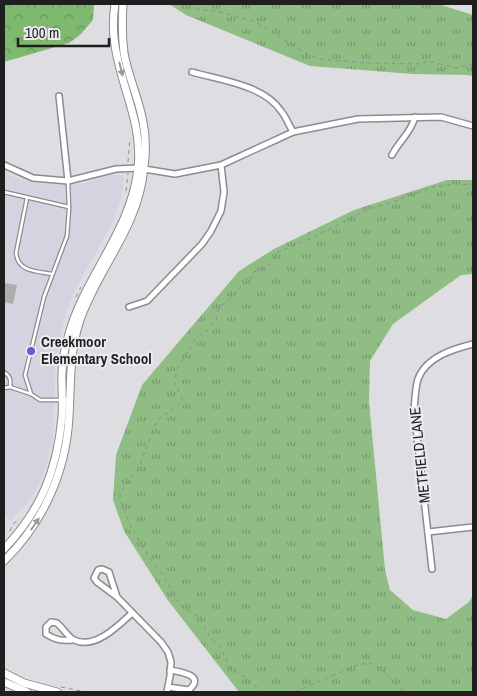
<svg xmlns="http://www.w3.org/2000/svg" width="477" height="696" font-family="'Archivo Narrow',sans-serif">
<defs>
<pattern id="grass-tufts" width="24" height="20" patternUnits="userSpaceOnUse" patternTransform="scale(1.25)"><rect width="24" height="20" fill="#8fbd84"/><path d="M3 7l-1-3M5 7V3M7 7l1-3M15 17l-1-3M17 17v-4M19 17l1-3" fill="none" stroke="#74996c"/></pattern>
<pattern id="forest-crowns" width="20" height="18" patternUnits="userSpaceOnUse" patternTransform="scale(1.25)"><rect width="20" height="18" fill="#7eb96f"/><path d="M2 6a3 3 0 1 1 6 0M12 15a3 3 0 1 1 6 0" fill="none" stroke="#67965b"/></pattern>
</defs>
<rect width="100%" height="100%" fill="#dedee2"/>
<polygon fill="#d3d4df" points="4,172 16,178 31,183 61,185 80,184 112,175 124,175 121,198 112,224 77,286 65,315 56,358 53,437 46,468 36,491 27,503 11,521 4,514"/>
<g fill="url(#grass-tufts)">
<polygon points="169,4 438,4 473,15 473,76 467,75 413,74 310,66 186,15"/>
<polygon points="447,180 473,180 473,274 461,275 393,324 370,361 369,402 385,570 390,590 413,610 446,619 469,602 473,595 473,692 239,692 167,599 124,531 113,500 116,455 142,385 239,271 274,249 354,210"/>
</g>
<polygon fill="url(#forest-crowns)" points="4,4 94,4 93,20 80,35 69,43 4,62"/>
<polygon fill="#adadb0" points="4,283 17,285 13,304 4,302"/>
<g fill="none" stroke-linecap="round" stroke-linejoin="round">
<defs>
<g id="lane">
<polyline points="68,181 69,209 67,236 44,297 25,375 31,394 40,400 69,400"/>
<polyline points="4,192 69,207"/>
<path d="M27 198 16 253C18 272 36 271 52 274"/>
<path d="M4 372C10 376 11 379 10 387"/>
<polyline points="4,388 10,387 31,394"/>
</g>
<g id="street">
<path d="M192 72C220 80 264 85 281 111 286 117 289 125 293 132"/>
<polyline points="59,96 68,181"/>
<path d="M392 155C399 141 411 133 415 117"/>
<polyline points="4,165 33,178 68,181 116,169 138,168 175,174 221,165 293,132 358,119 441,117 473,126"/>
<polyline points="129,307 147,301 202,244 211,231 221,211 224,192 221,165"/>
<polyline points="428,532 473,527"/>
<path d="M432 569 414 410C415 400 415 389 418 379 426 357 453 349 473 344"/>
<polyline points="117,597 109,572 102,569 98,570 94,578 97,582 117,597 161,642 168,652 171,662 170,676 167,692"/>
<path d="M73 640C62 641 55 640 46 634V627L51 622 57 623C62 627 68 637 74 640 95 650 119 625 132 613"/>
<path d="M168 687 189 690C206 675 180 672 170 670"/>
</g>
<g id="secondary">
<path d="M4 549C41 510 57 471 62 417 63 406 62 395 62 383 61 365 65 345 71 327 89 272 132 227 138 168 143 123 121 88 115 45 113 33 113 17 115 4"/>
<path d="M4 561C43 523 66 472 69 417 71 383 69 353 80 320 99 266 139 227 144 167 146 152 146 137 143 122 139 99 128 76 124 53 122 37 122 20 123 4"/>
<polyline points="4,673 24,683 57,692"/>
<polyline points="4,682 27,692"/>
</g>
</defs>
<use href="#lane" stroke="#8b8c8f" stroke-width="5"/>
<use href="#street" stroke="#8b8c8f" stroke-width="8"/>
<use href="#secondary" stroke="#8b8c8f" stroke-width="9"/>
<g stroke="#8e8e90" stroke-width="1" stroke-dasharray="4 4" stroke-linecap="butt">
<polyline points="189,4 199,10 217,11 256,22 303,52 319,59 367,63 420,64 429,61 456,68 473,64"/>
<polyline points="128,162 130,138"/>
<polyline points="126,191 128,173"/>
<polyline points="76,297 81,287"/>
<polyline points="10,531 13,524 20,519"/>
<polyline points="61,687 86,692"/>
<polyline points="264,692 252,684 244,676 231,669 220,647 210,637 200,618 180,604 176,599 166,579 149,557 131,527 120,499 120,494 138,469 147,447 155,425 159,419 182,402 182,398 174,381 178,367 194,341 199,336 208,330 216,320 219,307 233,297 241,286 249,282 254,272 270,265 278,252 312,238 368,209 387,204 433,187 454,184 473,185"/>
<polyline points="295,692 357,665 370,663 382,669 391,680 404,692"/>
<polyline points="463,692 473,692"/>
</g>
<use href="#lane" stroke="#fff" stroke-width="2.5"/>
<use href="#street" stroke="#fff" stroke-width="5"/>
<use href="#secondary" stroke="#fff" stroke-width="7"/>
</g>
<defs><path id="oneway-solid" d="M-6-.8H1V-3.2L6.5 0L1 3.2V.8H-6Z" transform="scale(1.25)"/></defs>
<g fill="#9a9a9b">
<use href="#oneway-solid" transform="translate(121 69) rotate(76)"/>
<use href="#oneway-solid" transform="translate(35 524) rotate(-56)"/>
</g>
<circle fill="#6959d2" stroke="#ebebef" stroke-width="2" cx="31" cy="351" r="5"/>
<g text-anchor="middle" stroke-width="4" stroke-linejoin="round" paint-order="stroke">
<g font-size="15" font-weight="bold" fill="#1f1f20" stroke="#ebebef" text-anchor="start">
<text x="41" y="347">Creekmoor<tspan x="41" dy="17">Elementary School</tspan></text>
</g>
<g font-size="15" fill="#1f1f20" stroke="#ebebef">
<text transform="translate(420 455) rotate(-96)" y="5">METFIELD LANE</text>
</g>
</g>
<rect width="477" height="696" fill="none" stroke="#1f1f20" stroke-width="10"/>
<path d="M18 38v8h91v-8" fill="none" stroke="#1f1f20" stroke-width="2.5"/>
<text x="25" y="38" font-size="15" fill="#1f1f20" stroke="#ebebef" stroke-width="4" paint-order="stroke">100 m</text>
</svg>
